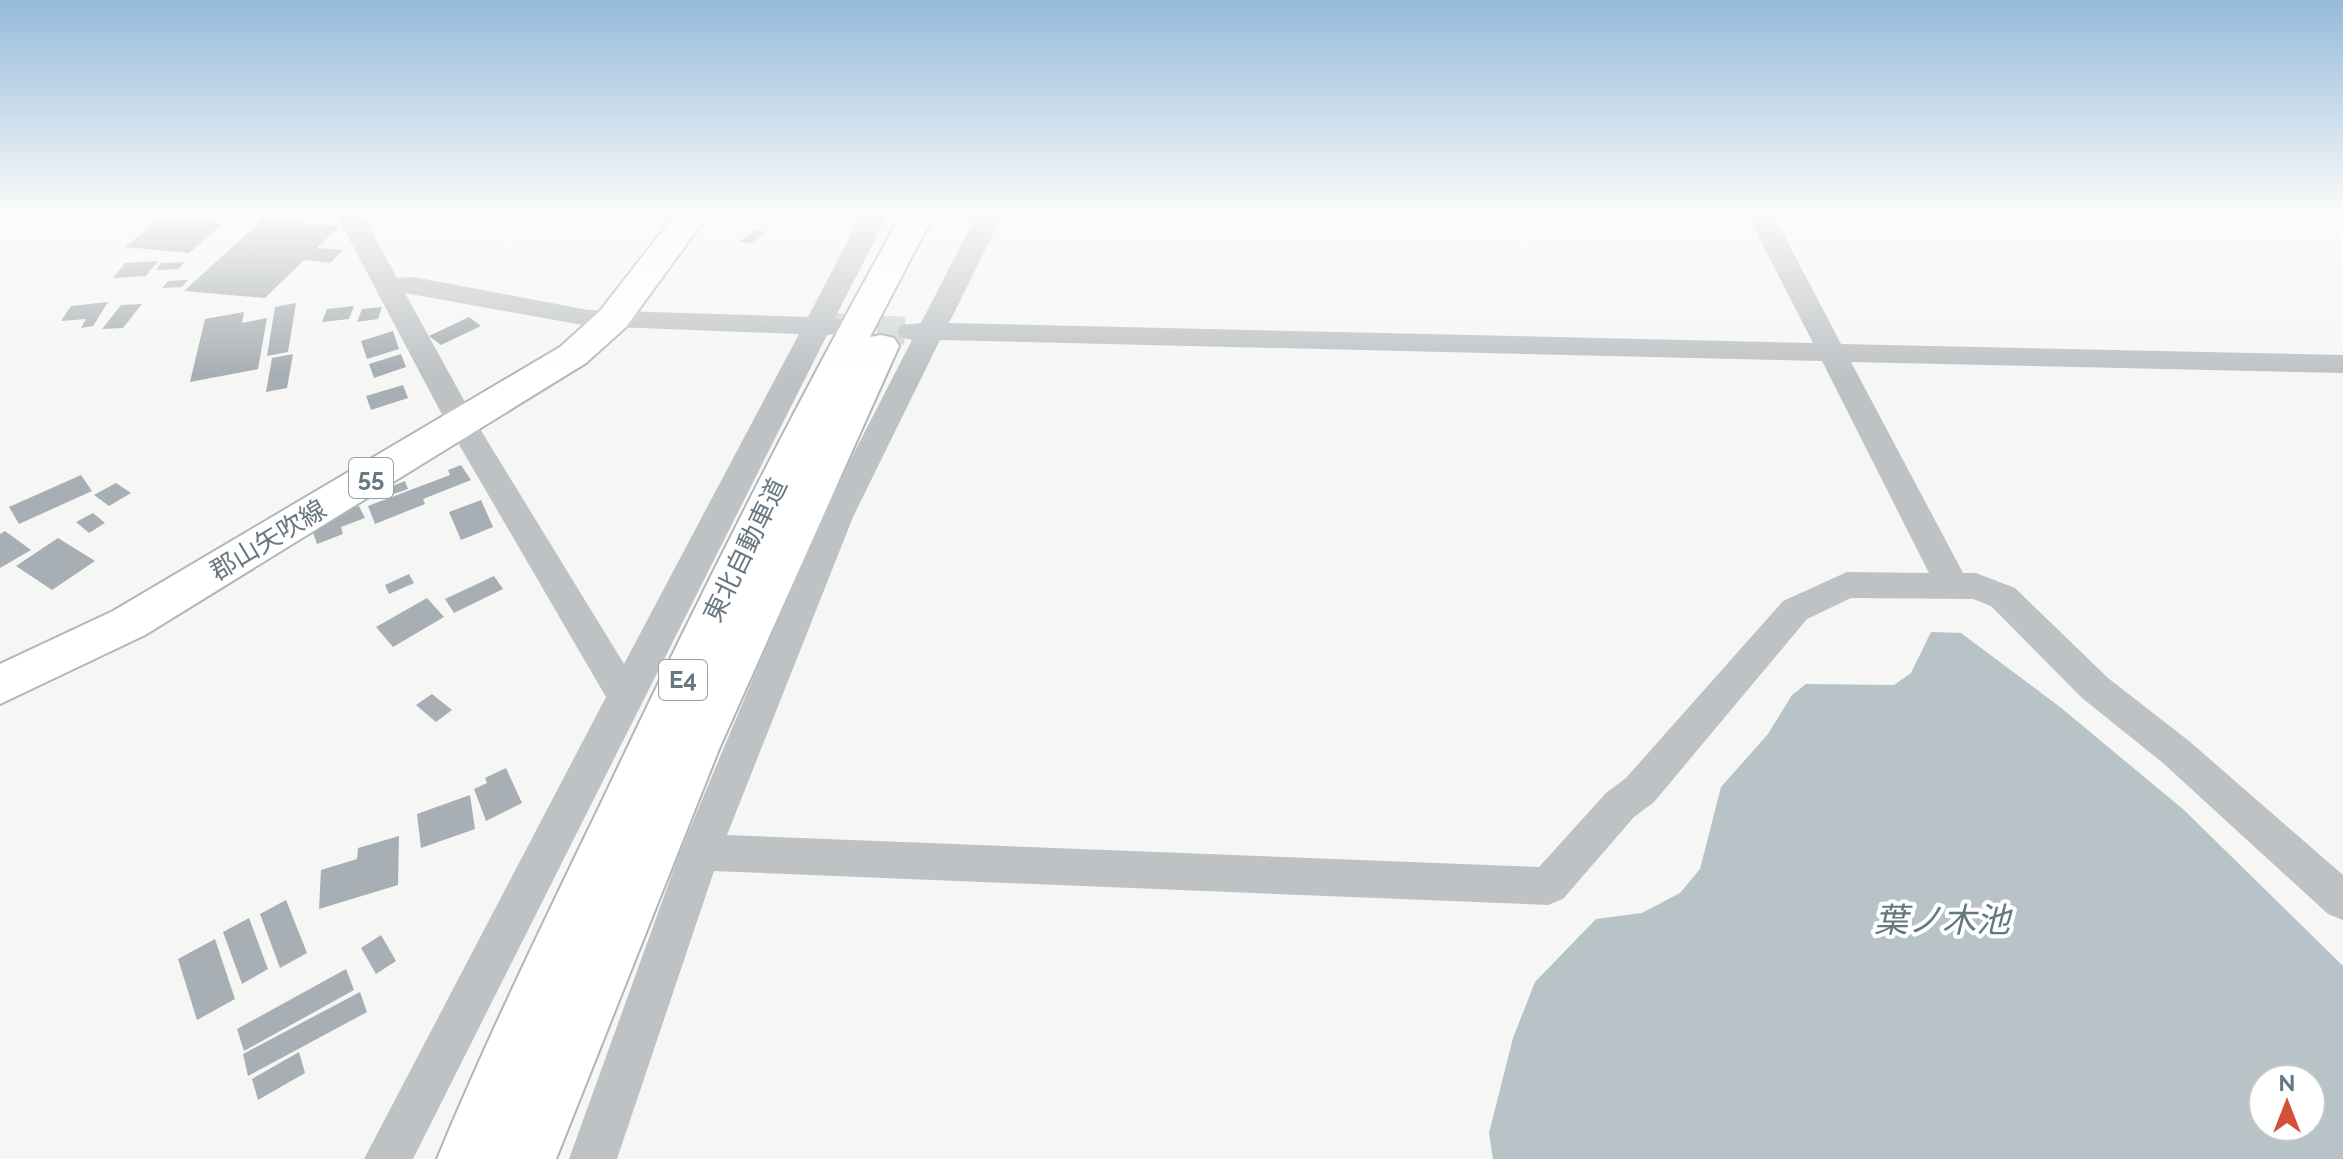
<svg xmlns="http://www.w3.org/2000/svg" width="2343" height="1159" font-family="Raleway,'Noto Sans JP',sans-serif">
<rect width="100%" height="100%" fill="#f6f6f4"/>
<path fill="#b7c3c7" fill-rule="evenodd" d="M1931 632 1961 633 2060 707 2184 810 2343 966V1159H1493L1489 1133 1513 1038 1535 982 1596 919 1642 913 1680 893 1700 869 1721 787 1768 734 1792 695 1806 684 1894 685 1911 673ZM2263 1079H2311V1127H2263Z"/>
<g fill="#a8afb4">
<polygon points="161,218 223,223 189,253 125,247"/>
<polygon points="263,219 340,226 317,248 343,250 330,263 304,260 265,298 184,291"/>
<polygon points="756,229 766,232 750,244 740,241"/>
<polygon points="158,261 146,276 113,278 125,263"/>
<polygon points="184,262 179,269 156,270 161,263"/>
<polygon points="188,280 182,287 162,288 168,281"/>
<polygon points="108,302 93,326 81,328 86,319 61,321 71,306"/>
<polygon points="296,303 288,352 267,356 275,307"/>
<polygon points="142,304 123,328 102,329 121,305"/>
<polygon points="354,306 349,319 322,322 327,309"/>
<polygon points="382,307 378,319 357,322 362,309"/>
<polygon points="244,312 242,323 267,318 258,369 190,382 205,319"/>
<polygon points="469,317 481,326 441,345 429,336"/>
<polygon points="393,331 399,349 367,359 361,341"/>
<polygon points="293,354 287,388 266,392 272,358"/>
<polygon points="401,354 406,367 374,378 369,364"/>
<polygon points="403,385 408,398 371,410 366,396"/>
<polygon points="461,465 471,480 423,499 425,504 375,524 368,506 450,475 448,470"/>
<polygon points="81,475 92,491 19,524 9,507"/>
<polygon points="405,481 408,489 388,496 385,489"/>
<polygon points="116,483 131,493 109,506 94,495"/>
<polygon points="481,500 493,527 461,540 449,512"/>
<polygon points="359,506 365,518 341,527 343,534 317,544 310,524"/>
<polygon points="93,513 105,523 89,533 76,522"/>
<polygon points="5,531 31,550 0,568 0,534"/>
<polygon points="58,538 95,561 52,590 16,566"/>
<polygon points="409,574 414,583 389,594 385,585"/>
<polygon points="494,576 503,589 454,613 445,599"/>
<polygon points="427,598 444,617 393,647 376,627"/>
<polygon points="432,694 452,710 436,722 416,705"/>
<polygon points="506,768 522,803 486,821 474,789 487,783 485,778"/>
<polygon points="470,795 475,829 421,848 417,814"/>
<polygon points="399,836 398,885 319,909 321,870 357,859 358,848"/>
<polygon points="286,900 307,953 280,968 260,914"/>
<polygon points="249,918 268,969 242,984 223,932"/>
<polygon points="381,935 396,961 376,974 361,948"/>
<polygon points="215,939 235,999 197,1020 178,959"/>
<polygon points="346,969 354,990 244,1051 237,1029"/>
<polygon points="360,992 367,1012 248,1076 243,1054"/>
<polygon points="299,1052 305,1073 258,1100 252,1079"/>
</g>
<g fill="none" stroke-linecap="round" stroke-linejoin="round">
<polyline stroke="#d2d6d8" stroke-width="28" stroke-dasharray="28 14" stroke-linecap="butt" points="835,327 911,331"/>
<defs>
<polygon id="major" points="677,212 710,212 626,327 586,363 145,635 0,704 0,664 113,611 560,347 600,311"/>
<path id="highway" d="M903 212H935L870 337 881 335 894 338 899 346 719 749 556 1159H437C487 1038 545 919 602 801 696 602 795 404 903 212Z"/>
</defs>
<use href="#major" stroke="#b2b6b9" stroke-width="4"/>
<use href="#highway" stroke="#b1b5b8" stroke-width="4"/>
<g fill="#bec2c5" fill-rule="evenodd">
<path d="M335 212H361L397 278 414 277 588 310 808 317 863 212H889L835 318 845 321 849 327 845 333 827 335 413 1159H364L606 697 447 424ZM405 293 588 326 799 334 624 664 477 424Z"/>
<path d="M978 212H1004L949 323 1813 343 1746 212H1772L1841 344 2343 355V373L1851 362 1963 573H1976L2015 588 2108 678 2189 741 2343 875V920L2328 914 2163 763 2082 698 1991 606 1973 599 1851 598 1807 619 1654 802 1634 817 1563 899 1548 905 714 871 617 1159H569L680 852 821 517 912 340 901 337 897 331 901 325 921 323ZM940 340 1822 361 1929 573 1847 572 1783 601 1626 778 1606 793 1539 867 727 835 853 517Z"/>
</g>
<use href="#major" fill="#fff" fill-rule="evenodd"/>
<use href="#highway" fill="#fff" fill-rule="evenodd"/>
</g>
<linearGradient id="sky" x2="0" y2="1"><stop stop-color="#94badb"/><stop offset="0.57" stop-color="#fbfbfa"/><stop offset="1" stop-color="#fbfbfa" stop-opacity="0"/></linearGradient>
<rect width="2343" height="374" fill="url(#sky)"/>
<g text-anchor="middle" stroke-width="8" stroke-linejoin="round" paint-order="stroke">
<g fill="#fff" stroke="#95a0a8" stroke-width="2">
<rect x="349" y="458" width="44" height="40" rx="6"/>
<rect x="659" y="660" width="48" height="40" rx="6"/>
</g>
<g font-size="24" font-weight="bold" fill="#687882">
<text x="371" y="486">55</text>
<text x="683" y="688">E4</text>
</g>
<g font-size="26" fill="#687882" stroke="#fff">
<text transform="translate(268 540) rotate(-31)" y="9">郡山矢吹線</text>
<text transform="translate(745 550) rotate(-64)" y="9">東北自動車道</text>
</g>
<g font-size="34" font-style="italic" fill="#64797e" stroke="#fff">
<text x="1942" y="932">葉ノ木池</text>
</g>
</g>
<g transform="translate(2287 1103)"><circle r="38" fill="#ffffff" stroke="#c3c9cd" stroke-width="2"/>
<path d="M0-6L14 30L0 20L-14 30Z" fill="#d35038"/>
<text y="-12" font-size="22" font-weight="bold" text-anchor="middle" fill="#687882">N</text>
</g>
</svg>
